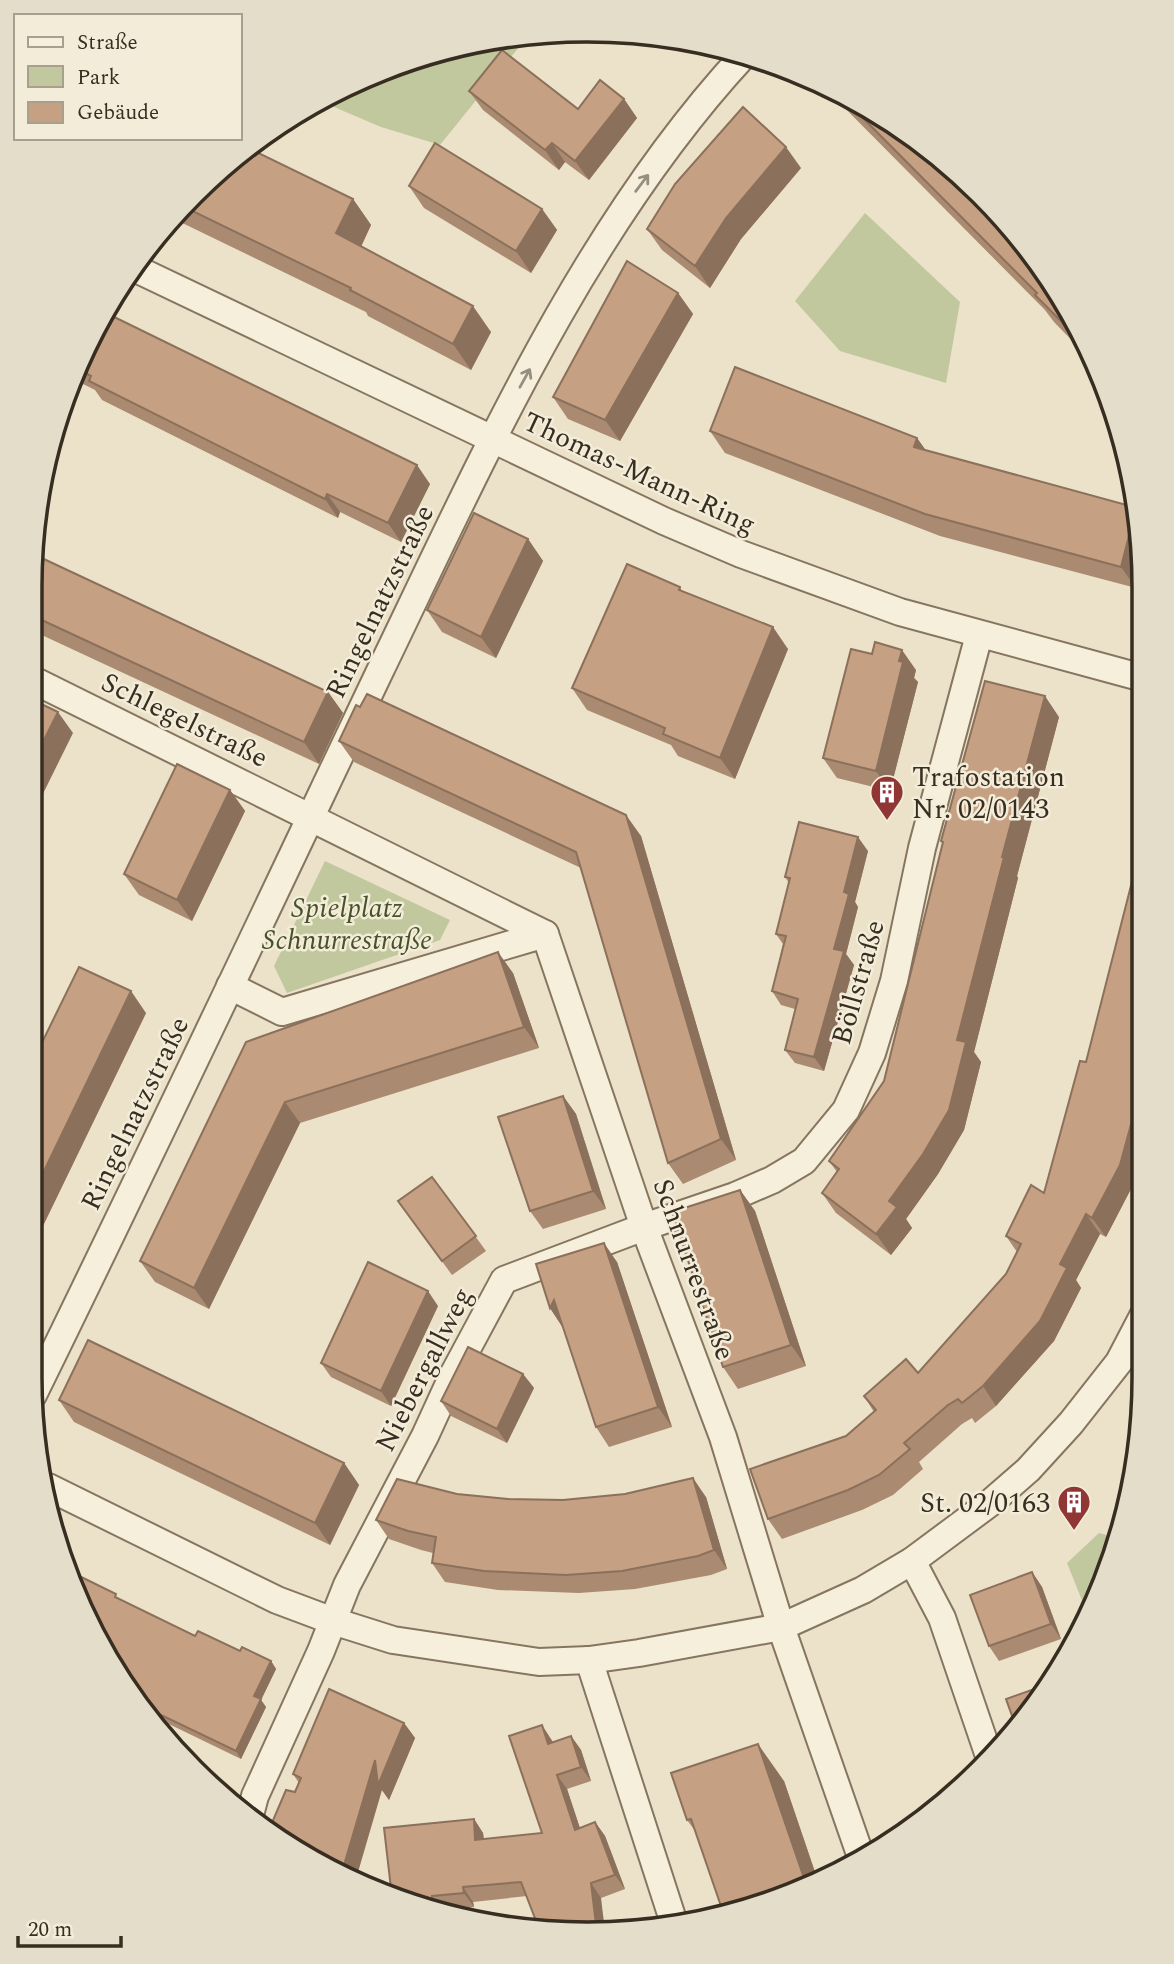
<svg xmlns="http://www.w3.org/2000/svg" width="1174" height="1964" font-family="Spectral,serif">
<rect width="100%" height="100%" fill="#ebe2c9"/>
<g fill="#c2c89e">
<polygon points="528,36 440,145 381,127 320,101 374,72 479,40"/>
<polygon points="865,213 960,302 946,383 840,351 795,301"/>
<polygon points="325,861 450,920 440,940 287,993 274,966"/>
<polygon points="1099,1533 1118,1538 1115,1556 1087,1613 1067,1563"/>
</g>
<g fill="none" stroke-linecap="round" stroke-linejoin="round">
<defs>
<g id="minor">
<polyline points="132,267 664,521 741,554 900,612 1143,678"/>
<polyline points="31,679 545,934 644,1227 723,1437 781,1627 860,1854"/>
<polyline points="230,986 282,1012 545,934"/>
<path d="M33 1395C151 1155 265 913 380 671 482 460 583 229 744 55"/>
<polyline points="48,1487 277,1600 333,1621 393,1640 539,1662 589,1660 639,1653 781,1627 863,1590 912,1561 990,1503 1028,1470 1071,1423 1119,1362 1143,1316"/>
<polyline points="912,1561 942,1618 988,1753"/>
<polyline points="589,1660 673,1920"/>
<polyline points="250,1815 255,1796 321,1651 347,1585 425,1436 453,1375 504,1280 644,1227 735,1196 772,1180 804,1161 846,1110 872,1053 894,981 922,848 979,635"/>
</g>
</defs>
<use href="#minor" stroke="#86755f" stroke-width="30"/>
<use href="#minor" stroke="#f6efdc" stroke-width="26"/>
</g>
<g fill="#aa8a70">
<polygon points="820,83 897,124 1070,309 1094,363 1054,322 1045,310"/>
<polygon points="469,91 578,109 624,99 637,118 589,180 565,162 559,170 483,110"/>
<polygon points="801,168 741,239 710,288 662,250 647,229"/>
<polygon points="409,186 542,209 557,230 531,273 424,208"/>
<polygon points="193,193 353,199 371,225 361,246 491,332 471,370 368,316 366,312 172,218"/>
<polygon points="678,293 693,314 620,441 568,419 553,397"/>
<polygon points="106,313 430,484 401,542 340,512 338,518 102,400 95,390 73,379"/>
<polygon points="710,431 917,438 926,451 1143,550 1143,561 1136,588 940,536 725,453"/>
<polygon points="528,539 543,561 496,658 442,632 427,610"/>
<polygon points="31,553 328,692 343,713 319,764 31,630"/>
<polygon points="680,587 682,591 788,649 735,779 678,756 671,745 587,710 572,688"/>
<polygon points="916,670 914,678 918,682 890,791 837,778 823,758"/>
<polygon points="1059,717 1017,876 1018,878 974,1052 981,1062 964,1130 938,1174 906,1219 912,1228 891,1255 836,1213 822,1193 837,1172 829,1161 884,1081 943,844 941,841"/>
<polygon points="339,741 641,836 736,1160 683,1184 668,1163 581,868 354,762"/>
<polygon points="230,790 245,811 192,921 139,895 124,874"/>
<polygon points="1143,827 1143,1150 1133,1185 1106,1237 1100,1234 1076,1280 1081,1288 1054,1341 996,1406 975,1423 972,1418 962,1424 919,1462 923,1469 893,1495 862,1510 782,1539 768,1519 846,1436 874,1412 864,1396 918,1373 1006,1274 1017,1252 1006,1236 1044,1193 1086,1062 1135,868 1133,865"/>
<polygon points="868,851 855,902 858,907 846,954 854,965 824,1071 795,1063 785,1050 795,1009 781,1005 772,991 783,944 776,934 789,883 785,877"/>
<polygon points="513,973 539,1048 300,1123 209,1309 155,1282 140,1261 246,1042"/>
<polygon points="146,1013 40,1232 30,1227 30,1067"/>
<polygon points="563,1096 576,1114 606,1209 543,1229 530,1211"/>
<polygon points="432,1177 486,1251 452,1275 398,1201"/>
<polygon points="740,1190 755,1211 806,1366 738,1389 723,1367"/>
<polygon points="617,1262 672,1427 609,1447 596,1427 562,1326 550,1308"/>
<polygon points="438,1306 391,1406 331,1377 321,1363"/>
<polygon points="523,1374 534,1388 507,1443 451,1416 441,1401"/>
<polygon points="59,1400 344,1463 359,1485 330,1545 74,1422"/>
<polygon points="1138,1438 1121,1524 1114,1514"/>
<polygon points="457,1494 508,1499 563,1500 706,1497 727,1569 711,1575 635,1589 579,1593 498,1590 445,1582 432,1563 433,1553 421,1550 389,1539 376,1520"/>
<polygon points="67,1570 120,1600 195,1636 271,1661 276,1669 261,1700 266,1707 241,1759 142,1711"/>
<polygon points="1032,1572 1042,1587 1061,1639 999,1661 989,1646"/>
<polygon points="404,1723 415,1738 389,1800 382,1790 299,1783 293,1774"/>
<polygon points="571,1736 581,1750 591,1781 567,1789 580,1828 595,1822 605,1836 625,1889 601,1898 527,1896 473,1902 474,1907 443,1911 408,1905 474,1819 483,1833 484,1839 542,1833 551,1739 553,1742"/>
<polygon points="784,1781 817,1878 766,1905 696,1832 687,1820"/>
</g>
<g fill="#8b705b">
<polygon points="624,99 637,118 589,180 575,161"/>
<polygon points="552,143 565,162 559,170 545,150"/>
<polygon points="786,147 801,168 741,239 710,288 695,266 726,218"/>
<polygon points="353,199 371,225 355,260 336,233"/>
<polygon points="542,209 557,230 531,273 516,251"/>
<polygon points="678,293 693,314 620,441 605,420"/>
<polygon points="473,306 491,332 471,370 453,344"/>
<polygon points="917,438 932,459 914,447"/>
<polygon points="417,465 430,484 401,542 388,523"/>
<polygon points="327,494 340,512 338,518 325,499"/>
<polygon points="1135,512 1143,550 1143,561 1136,588 1121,567"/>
<polygon points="528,539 543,561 496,658 481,637"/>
<polygon points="773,627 788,649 735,779 720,758"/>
<polygon points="902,650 916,670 914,678 918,682 890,791 876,771"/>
<polygon points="328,692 343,713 319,764 304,742"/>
<polygon points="1045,696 1059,717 1017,876 1018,878 974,1052 981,1062 964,1130 938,1174 906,1219 912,1228 891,1255 876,1234 957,1040 1002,857"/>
<polygon points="58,712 73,733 31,818 31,766"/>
<polygon points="230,790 245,811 192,921 177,900"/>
<polygon points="626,815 641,836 736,1160 721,1139"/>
<polygon points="858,837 868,851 855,902 858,907 846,954 854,965 824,1071 814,1057 844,892"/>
<polygon points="498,952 513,973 539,1048 524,1027"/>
<polygon points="131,991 146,1013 40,1232 30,1217 30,1200"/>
<polygon points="1143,1080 1143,1150 1133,1185 1106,1237 1092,1218"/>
<polygon points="563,1096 576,1114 606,1209 593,1191"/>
<polygon points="285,1102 300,1123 209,1309 194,1288"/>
<polygon points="740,1190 755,1211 806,1366 791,1345"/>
<polygon points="1086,1214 1100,1234 1076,1280 1081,1288 1054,1341 996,1406 983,1386 1060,1264"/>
<polygon points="604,1243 617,1262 672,1427 658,1407"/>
<polygon points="428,1291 438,1306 391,1406 381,1391"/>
<polygon points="554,1300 563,1328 550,1308"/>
<polygon points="523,1374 534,1388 507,1443 497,1429"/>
<polygon points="344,1463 359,1485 330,1545 315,1523"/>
<polygon points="693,1478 706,1497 727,1569 714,1550"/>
<polygon points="1032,1572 1042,1587 1061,1639 1051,1624"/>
<polygon points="271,1661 276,1669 261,1700 266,1707 241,1759 236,1751 254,1696"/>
<polygon points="404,1723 415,1738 389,1800 382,1790 356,1879 342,1872 375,1760"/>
<polygon points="542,1725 551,1739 558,1758 548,1744"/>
<polygon points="571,1736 581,1750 591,1781 581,1767"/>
<polygon points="758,1744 784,1781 817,1878 806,1884"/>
<polygon points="557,1775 567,1789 585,1844 575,1830"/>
<polygon points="474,1819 483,1833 485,1854 475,1840"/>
<polygon points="595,1822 605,1836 625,1889 615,1875"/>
<polygon points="591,1883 601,1898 605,1931 597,1933"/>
<polygon points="463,1887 473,1902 474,1907 464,1893"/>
<polygon points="432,1896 441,1910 433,1909"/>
</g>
<g fill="#c6a082" stroke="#8b705b" stroke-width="2">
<polygon points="502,50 578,109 600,80 624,99 575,161 552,143 545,150 469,91"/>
<polygon points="837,92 897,124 1006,219 1070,309 1088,348 1035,295 1037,293"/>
<polygon points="743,107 786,147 726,218 695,266 647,229 675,184"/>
<polygon points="435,143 542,209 516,251 409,186"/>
<polygon points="248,148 353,199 336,233 473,306 453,344 350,290 351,288 182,206 193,193"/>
<polygon points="627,261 678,293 605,420 553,397"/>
<polygon points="106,313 417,465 388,523 327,494 325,499 89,381 91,376 78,369"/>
<polygon points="735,367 917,438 914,447 1134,507 1135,512 1121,567 925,514 710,431"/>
<polygon points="474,513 528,539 481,637 427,610"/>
<polygon points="31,553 328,692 304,742 31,615"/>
<polygon points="627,564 680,587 679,590 773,627 720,758 663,734 665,728 572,688"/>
<polygon points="875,642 902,650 899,661 903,662 876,771 823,758 851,649 872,654"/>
<polygon points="985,681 1045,696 1002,857 1004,857 957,1040 966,1042 949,1110 923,1154 889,1201 897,1207 876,1234 822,1193 839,1169 829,1161 884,1081 943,842 941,841"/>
<polygon points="367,694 626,815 721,1139 668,1163 576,852 339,741 356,705 360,707"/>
<polygon points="31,699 58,712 31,766"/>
<polygon points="177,764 230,790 177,900 124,874"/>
<polygon points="799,822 858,837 844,892 849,894 834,949 844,951 814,1057 785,1050 798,999 772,991 786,936 776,934 790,878 785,877"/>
<polygon points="1143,827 1143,1080 1120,1165 1092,1218 1086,1214 1060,1264 1067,1268 1040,1321 983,1386 962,1403 958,1399 948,1405 904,1443 910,1449 879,1475 848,1490 768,1519 750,1469 846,1436 876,1410 864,1396 906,1359 918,1373 1006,1274 1021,1244 1006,1236 1031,1185 1044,1193 1080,1061 1086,1062 1136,866 1133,865"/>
<polygon points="498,952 524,1027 285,1102 194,1288 140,1261 246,1042"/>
<polygon points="79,967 131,991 30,1200 30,1067"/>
<polygon points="563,1096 593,1191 530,1211 498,1117"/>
<polygon points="432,1177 476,1236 442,1261 398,1201"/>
<polygon points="740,1190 791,1345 723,1367 672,1212"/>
<polygon points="604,1243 658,1407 596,1427 554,1300 550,1308 536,1264"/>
<polygon points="368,1262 428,1291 381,1391 321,1363"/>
<polygon points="88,1340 344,1463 315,1523 59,1400"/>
<polygon points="468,1347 523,1374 497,1429 441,1401"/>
<polygon points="1138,1438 1123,1517 1114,1514 1136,1441"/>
<polygon points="693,1478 714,1550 698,1556 622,1571 566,1575 484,1571 432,1563 436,1537 408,1531 376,1520 397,1479 457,1494 508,1499 563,1500 625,1494"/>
<polygon points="67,1570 116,1594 115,1597 195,1636 198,1631 240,1651 242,1647 271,1661 254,1696 261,1699 236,1751 138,1704"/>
<polygon points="1032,1572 1051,1624 989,1646 970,1595"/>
<polygon points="1051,1683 1050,1687 1015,1724 1006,1699"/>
<polygon points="329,1689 404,1723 378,1785 375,1760 342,1872 277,1840 269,1832 271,1825 286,1790 295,1792 301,1778 293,1774"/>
<polygon points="542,1725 548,1744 571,1736 581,1767 557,1775 575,1830 595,1822 615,1875 591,1883 597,1933 587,1934 538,1926 521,1882 463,1887 464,1893 432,1896 433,1909 408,1905 392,1897 384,1828 474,1819 475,1840 542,1833 509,1736"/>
<polygon points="758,1744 806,1884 766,1905 723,1912 691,1819 687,1820 671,1773"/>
</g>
<defs><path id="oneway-shaft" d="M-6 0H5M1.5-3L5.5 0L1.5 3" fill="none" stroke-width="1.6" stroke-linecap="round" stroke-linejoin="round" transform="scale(1.75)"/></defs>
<g stroke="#978e7e">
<use href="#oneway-shaft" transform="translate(642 183) rotate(-53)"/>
<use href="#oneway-shaft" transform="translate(525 378) rotate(-61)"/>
</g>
<defs>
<symbol id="building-pin" viewBox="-11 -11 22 30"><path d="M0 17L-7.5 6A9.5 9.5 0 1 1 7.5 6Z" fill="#903634" stroke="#f3ecd8"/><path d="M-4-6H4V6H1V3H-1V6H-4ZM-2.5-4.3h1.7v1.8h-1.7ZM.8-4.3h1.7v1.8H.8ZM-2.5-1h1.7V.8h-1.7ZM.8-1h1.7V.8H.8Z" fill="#fff"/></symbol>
</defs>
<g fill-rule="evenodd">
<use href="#building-pin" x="868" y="773" width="38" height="52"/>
<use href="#building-pin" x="1055" y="1483" width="38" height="52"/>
</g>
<g text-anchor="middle" stroke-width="5" stroke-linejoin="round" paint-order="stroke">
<g font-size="28" fill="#382d21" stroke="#f3ecd8">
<text transform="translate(640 472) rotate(25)" y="10">Thomas-Mann-Ring</text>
<text transform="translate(379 601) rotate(-64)" y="10">Ringelnatzstraße</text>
<text transform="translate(185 719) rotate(26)" y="10">Schlegelstraße</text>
<text transform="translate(857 982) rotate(-74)" y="10">Böllstraße</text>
<text transform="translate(134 1113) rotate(-64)" y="10">Ringelnatzstraße</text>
<text transform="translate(695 1269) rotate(70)" y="10">Schnurrestraße</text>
<text transform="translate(423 1369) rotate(-63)" y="10">Niebergallweg</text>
</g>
<g font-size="28" fill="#382d21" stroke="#f3ecd8" text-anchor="start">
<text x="912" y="786">Trafostation<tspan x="912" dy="32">Nr. 02/0143</tspan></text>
<text x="1050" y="1512" text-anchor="end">St. 02/0163</text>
</g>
<g font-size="28" font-style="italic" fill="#47522a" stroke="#f3ecd8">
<text x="347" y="917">Spielplatz<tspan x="347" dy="32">Schnurrestraße</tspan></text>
</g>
</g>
<path d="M0 0H1174V1964H0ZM587 42H587A545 545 0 0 1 1132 587V1377A545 545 0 0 1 587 1922H587A545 545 0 0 1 42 1377V587A545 545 0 0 1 587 42Z" fill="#e4ddc9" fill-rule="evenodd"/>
<path fill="none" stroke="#382d21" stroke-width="3.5" d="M587 42H587A545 545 0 0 1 1132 587V1377A545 545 0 0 1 587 1922H587A545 545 0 0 1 42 1377V587A545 545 0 0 1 587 42Z"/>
<rect x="14" y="14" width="228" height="126" fill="#f3ecd8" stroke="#a8a08f" stroke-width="2"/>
<rect x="28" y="37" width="35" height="10" fill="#f6efdc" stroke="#a8a08f" stroke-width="2"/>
<text x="77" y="49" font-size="21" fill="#382d21">Straße</text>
<rect x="28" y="66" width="35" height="21" fill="#c2c89e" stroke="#a8a08f" stroke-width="2"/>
<text x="77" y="84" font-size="21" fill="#382d21">Park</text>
<rect x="28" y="102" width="35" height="21" fill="#c6a082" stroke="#a8a08f" stroke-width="2"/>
<text x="77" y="119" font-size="21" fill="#382d21">Gebäude</text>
<path d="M18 1936v10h103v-10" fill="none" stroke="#382d21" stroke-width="3.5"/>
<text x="28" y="1936" font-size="21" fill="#382d21" stroke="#f3ecd8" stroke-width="5" paint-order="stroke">20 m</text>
</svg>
